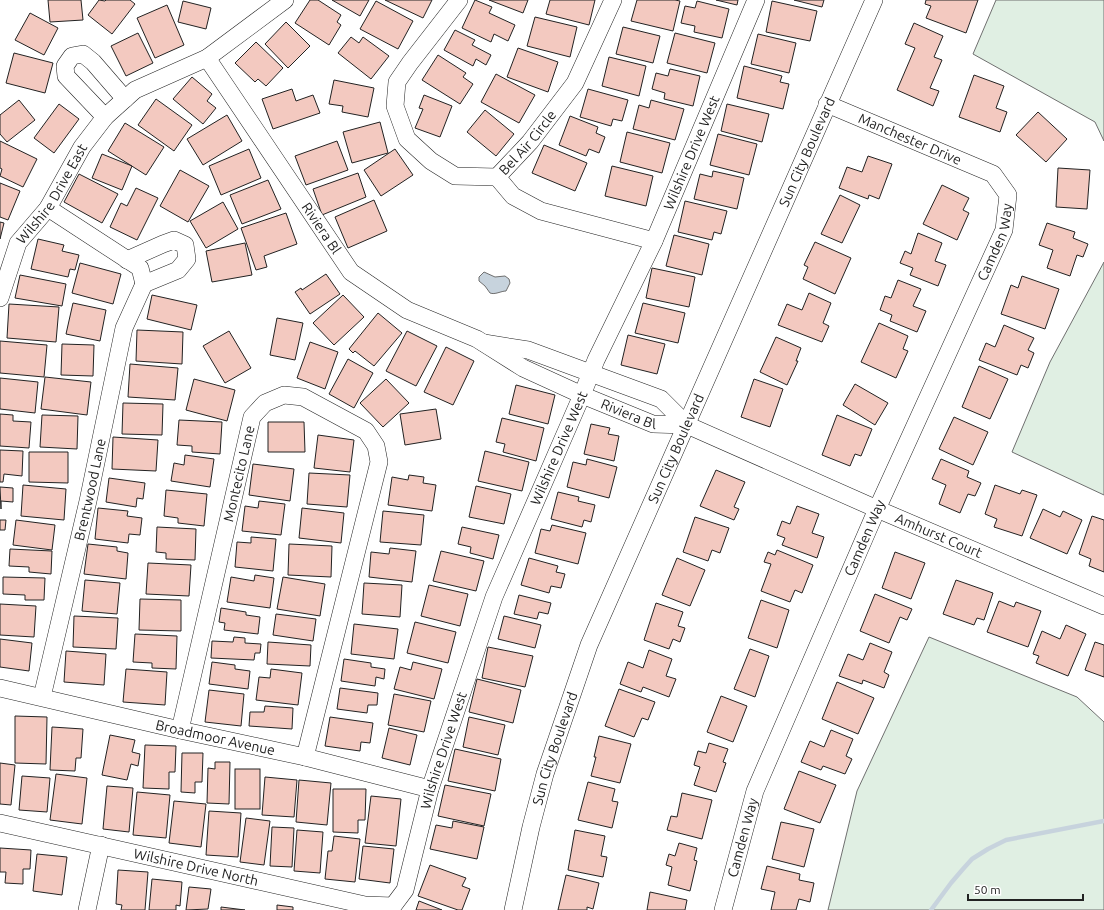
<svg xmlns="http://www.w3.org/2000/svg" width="1104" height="910" font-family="Ubuntu,sans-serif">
<rect width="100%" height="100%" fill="#fff"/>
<g fill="#e0efe3" stroke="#6f6f6f">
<polygon points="996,0 1104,0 1104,141 1095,122 973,54"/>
<polygon points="1104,262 1104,495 1012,452 1050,362"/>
<polygon points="929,637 1077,697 1104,722 1104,910 828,910 857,791"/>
</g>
<path fill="#c7d3dd" stroke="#6f6f6f" d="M484 272 495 277 505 276 509 279 510 283 506 291C501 291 495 295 490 293L485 286 479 281V277Z"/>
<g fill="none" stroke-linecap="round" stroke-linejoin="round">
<polyline stroke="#c7d3dd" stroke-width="4.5" points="931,910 951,883 963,869 972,859 988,849 1006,840 1104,821"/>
</g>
<g fill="#f3c9c0" stroke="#222">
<polygon points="48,0 81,0 83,20 50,22"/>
<polygon points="99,0 105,1 106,0 130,0 135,4 112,34 88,15"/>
<polygon points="310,0 318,0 341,15 337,22 341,25 329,45 295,23"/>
<polygon points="332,0 369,0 360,16"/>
<polygon points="385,0 432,0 423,18"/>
<polygon points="475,0 492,7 489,13 515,25 508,41 494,34 491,42 462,28"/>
<polygon points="489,0 528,0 523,13"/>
<polygon points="550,0 595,0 589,25 546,14"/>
<polygon points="637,0 675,0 680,1 673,31 631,21"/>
<polygon points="716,0 738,0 737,5"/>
<polygon points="794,0 824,0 822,7"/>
<polygon points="926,0 978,0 966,33 926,18 931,6 925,4"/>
<polygon points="183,1 211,8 206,29 178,22"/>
<polygon points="376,1 413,21 398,49 360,29"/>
<polygon points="697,1 729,9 722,38 694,32 695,26 681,23 685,6 695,8"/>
<polygon points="772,1 817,11 810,41 766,32"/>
<polygon points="167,5 184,45 155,58 137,18"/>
<polygon points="30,13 58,28 44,55 15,40"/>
<polygon points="535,17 577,27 570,57 527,46"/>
<polygon points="286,22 310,46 288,68 265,44"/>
<polygon points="914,23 943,36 934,57 942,60 930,88 939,91 933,106 897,90 915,48 905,44"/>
<polygon points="623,27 660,36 653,63 616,54"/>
<polygon points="455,30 475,40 472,45 491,55 486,65 476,59 473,66 444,50"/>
<polygon points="138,33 153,63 126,76 111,46"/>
<polygon points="675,33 715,43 707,73 667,63"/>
<polygon points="758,34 796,43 789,73 751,64"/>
<polygon points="351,37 359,43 363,37 389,56 371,79 338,53"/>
<polygon points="256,42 283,68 266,86 258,79 255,82 235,63"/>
<polygon points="518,48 558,62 548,92 507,77"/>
<polygon points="14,53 53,63 45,93 6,83"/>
<polygon points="438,55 466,73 463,77 473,84 460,104 422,80"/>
<polygon points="609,57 646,66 639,96 602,86"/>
<polygon points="744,66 782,76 780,82 789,84 783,109 737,98"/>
<polygon points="670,69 700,76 693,106 664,99 665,93 652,89 656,73 668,76"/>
<polygon points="496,74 535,95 519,123 481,102"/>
<polygon points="974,75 1004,86 996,108 1007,112 1000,132 959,117"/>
<polygon points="192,77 212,94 207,101 216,108 203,124 173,99"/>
<polygon points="334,80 374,88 368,117 342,112 343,106 329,104"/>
<polygon points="292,89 296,101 313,95 320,113 273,129 262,99"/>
<polygon points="588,89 628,100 622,121 613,119 611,126 580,117"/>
<polygon points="424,95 452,106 440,137 415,128 423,109 419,108"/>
<polygon points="156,99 192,125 174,151 138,125"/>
<polygon points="19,100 35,120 7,142 0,134 0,115"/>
<polygon points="651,100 684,109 675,140 633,129 639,105 649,108"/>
<polygon points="59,104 79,119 54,153 34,138"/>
<polygon points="727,104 769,114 762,142 721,131"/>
<polygon points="485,110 514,134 496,156 467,132"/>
<polygon points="1038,112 1067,139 1046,162 1016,135"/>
<polygon points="227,115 242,141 203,165 187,139"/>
<polygon points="570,116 598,127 596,133 605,137 599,153 589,149 586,156 559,145"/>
<polygon points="380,122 388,153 352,163 343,132"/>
<polygon points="125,123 164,147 146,175 108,151"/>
<polygon points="627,132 670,143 662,173 620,162"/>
<polygon points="718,134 757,144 749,175 710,165"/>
<polygon points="0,141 37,159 23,187 0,176 2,169 0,168"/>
<polygon points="337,141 348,170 306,185 295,156"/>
<polygon points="544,145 587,163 575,191 532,173"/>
<polygon points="249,149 261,178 221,195 209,166"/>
<polygon points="395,149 413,175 381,196 364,170"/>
<polygon points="102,154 132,166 122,190 92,178"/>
<polygon points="868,156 892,164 879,199 869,195 868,199 839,188 847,167 862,172"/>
<polygon points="612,166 653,176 646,206 605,196"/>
<polygon points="1058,168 1090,170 1087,209 1056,207"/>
<polygon points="180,170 209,186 188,222 160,206"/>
<polygon points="713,171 744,178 737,209 694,199 700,174 712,177"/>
<polygon points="358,173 366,197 322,215 313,189"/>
<polygon points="79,174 118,194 102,223 64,202"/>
<polygon points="268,180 281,209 242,224 230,195"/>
<polygon points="0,183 20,191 8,220 0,217"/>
<polygon points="942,185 969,198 963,210 969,213 957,240 923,224"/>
<polygon points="136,188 158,198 137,240 110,227 121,203 127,206"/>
<polygon points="840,195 860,205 842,243 821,234"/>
<polygon points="374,200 387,231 348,248 335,217"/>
<polygon points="685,201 727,211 721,234 714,232 712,240 678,232"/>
<polygon points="223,202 238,229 206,248 190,221"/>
<polygon points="286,213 297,244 264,256 267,267 256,270 241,228"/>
<polygon points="0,222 4,223 0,239"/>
<polygon points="1047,223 1075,232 1073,238 1088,244 1083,257 1077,255 1070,276 1047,268 1053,250 1039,245"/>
<polygon points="918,233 942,243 935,261 946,265 938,286 910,275 913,268 900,263 905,251 911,254"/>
<polygon points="674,235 709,244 702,275 666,266"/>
<polygon points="38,239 64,245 62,251 79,255 75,270 70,269 68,277 31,269"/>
<polygon points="815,242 851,258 835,294 803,279 808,267 804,265"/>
<polygon points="245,243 252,275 212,282 206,251"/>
<polygon points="80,263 121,274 113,304 72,293"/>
<polygon points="652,268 695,277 689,307 646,298"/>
<polygon points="326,274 340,294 310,314 295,292 301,288 302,290"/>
<polygon points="20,275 66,284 62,306 15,298"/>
<polygon points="1022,276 1059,289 1045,329 1001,314 1011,285 1018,288"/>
<polygon points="898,280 921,289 913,306 926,311 917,332 890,321 892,315 880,310 885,296 891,298"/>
<polygon points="809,293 831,303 823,323 829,326 822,342 778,325 787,304 802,310"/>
<polygon points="152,295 197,305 191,330 147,319"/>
<polygon points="343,295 364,317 334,345 313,323"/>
<polygon points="73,303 106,310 100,341 66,334"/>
<polygon points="643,303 685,313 678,343 635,333"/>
<polygon points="9,304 59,307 56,342 7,338"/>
<polygon points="378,313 402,333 374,366 355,351 353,353 349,349"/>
<polygon points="277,318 303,323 295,360 270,355"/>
<polygon points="879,323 908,336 903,349 908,351 896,378 861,362"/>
<polygon points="1004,325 1034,338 1028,350 1034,353 1028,368 1021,365 1017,375 979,360 986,343 995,347"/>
<polygon points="137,330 183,332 182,364 136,361"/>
<polygon points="229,331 251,368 225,383 203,346"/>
<polygon points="407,331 437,346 416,386 386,371"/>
<polygon points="628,335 665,344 657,374 621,365"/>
<polygon points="776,337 801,348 796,361 798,361 787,385 760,372"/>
<polygon points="0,341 47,345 44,377 0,373"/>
<polygon points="310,342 338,352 325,389 297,378"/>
<polygon points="62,344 94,345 93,376 61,375"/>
<polygon points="446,347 474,361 453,405 424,392"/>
<polygon points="348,359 373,373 354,408 329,394"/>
<polygon points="130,364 178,368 175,400 128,397"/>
<polygon points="979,366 1008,379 990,419 962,407"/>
<polygon points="45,377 91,382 87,415 41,409"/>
<polygon points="0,378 38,382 35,413 0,409"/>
<polygon points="194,379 235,390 227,421 186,410"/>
<polygon points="386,379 409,403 383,427 360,403"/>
<polygon points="754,379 783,389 770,427 741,417"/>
<polygon points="855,384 888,403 875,425 843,405"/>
<polygon points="516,385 555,395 548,424 509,414"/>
<polygon points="123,403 163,404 162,435 122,434"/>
<polygon points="436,409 441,439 405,445 400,414"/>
<polygon points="0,414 13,415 13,421 31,422 29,448 0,446"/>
<polygon points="42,415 78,416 77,449 40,447"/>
<polygon points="837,415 872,429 861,456 855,454 850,466 822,455"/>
<polygon points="954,417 988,432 973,465 939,449"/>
<polygon points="502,418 544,428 536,461 503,452 505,444 496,442"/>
<polygon points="179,420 222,422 220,454 192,452 192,446 177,445"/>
<polygon points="268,422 304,422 305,452 268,452"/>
<polygon points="591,424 610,428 608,434 619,436 614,461 584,454"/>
<polygon points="318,435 354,440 350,472 314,468"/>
<polygon points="113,437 158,440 156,471 112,469"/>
<polygon points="0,450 23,451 22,476 4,474 3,482 0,482"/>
<polygon points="485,451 529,462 522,491 478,481"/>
<polygon points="29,452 68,452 68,483 29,482"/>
<polygon points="185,455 214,459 210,487 171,481 174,463 184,465"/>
<polygon points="587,459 617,467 609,498 567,487 573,462 586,465"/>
<polygon points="941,459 969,471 967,477 981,483 975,496 968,494 960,513 939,504 946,485 932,479"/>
<polygon points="253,464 294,469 290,501 249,495"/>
<polygon points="716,470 745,482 734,507 739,509 734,520 700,506"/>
<polygon points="309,473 350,475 347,507 307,504"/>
<polygon points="409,475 424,477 423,483 436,485 432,511 388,505 392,477 408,480"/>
<polygon points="109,478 145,483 143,499 137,498 136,507 106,502"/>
<polygon points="23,485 66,489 64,520 21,516"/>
<polygon points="995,485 1020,494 1022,490 1037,495 1022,536 994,527 997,519 985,514"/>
<polygon points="476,486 511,494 504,524 469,517"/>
<polygon points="0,487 13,488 13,502 1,501 1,509"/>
<polygon points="166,490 207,494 204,526 178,523 178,518 164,516"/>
<polygon points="558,492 579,497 578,501 595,505 591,522 584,520 582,527 551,519"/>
<polygon points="259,501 285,504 281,535 242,531 245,506 258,508"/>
<polygon points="797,506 819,514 812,533 824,537 817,558 782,545 785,538 777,535 782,521 790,524"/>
<polygon points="98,508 128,511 127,516 142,518 140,535 129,534 128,543 95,539"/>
<polygon points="302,508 344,513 341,543 299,538"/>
<polygon points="1043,509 1060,517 1063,511 1082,520 1067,554 1030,538"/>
<polygon points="383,511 424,515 421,545 380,542"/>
<polygon points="1092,516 1104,520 1104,572 1089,566 1091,559 1079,554"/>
<polygon points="695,517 729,528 720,553 712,550 708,561 683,552"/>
<polygon points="0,520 6,520 5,530 0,530"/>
<polygon points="16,520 55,525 52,550 13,545"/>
<polygon points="552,525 586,533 578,564 535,553 541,529 550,531"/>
<polygon points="157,527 196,529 195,560 166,559 166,553 156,552"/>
<polygon points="462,527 499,535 493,559 470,553 471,547 458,544"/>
<polygon points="251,537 276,539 273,571 235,567 237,542 251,543"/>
<polygon points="88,544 117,547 117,551 128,553 126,579 84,574"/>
<polygon points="289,544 332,546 331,577 288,575"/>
<polygon points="390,548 416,551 412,582 369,577 371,552 389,554"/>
<polygon points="10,549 52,551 51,574 29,572 29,567 9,566"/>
<polygon points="777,550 813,565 802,593 795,590 790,602 761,591 771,564 764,562 768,552 775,555"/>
<polygon points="441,551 484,561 476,591 433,581"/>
<polygon points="895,552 925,563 911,599 882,588"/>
<polygon points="529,558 558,566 556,572 565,574 561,588 551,586 549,593 521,585"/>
<polygon points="677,558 705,570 690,606 662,595"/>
<polygon points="148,563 191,565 189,596 146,594"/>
<polygon points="255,575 274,578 270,608 227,602 231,577 254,581"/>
<polygon points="3,577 45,578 44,600 25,600 25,595 3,594"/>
<polygon points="283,577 325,584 320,616 277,609"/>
<polygon points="85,580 120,583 117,614 82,611"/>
<polygon points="956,580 993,593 984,620 977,618 974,625 943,614"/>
<polygon points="364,583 402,585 400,617 362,614"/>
<polygon points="429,585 468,594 460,626 421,616"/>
<polygon points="875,594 912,609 907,620 900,617 889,643 860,631"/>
<polygon points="519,595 551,603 548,614 539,612 537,619 514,614"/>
<polygon points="140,599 181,600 181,631 139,630"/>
<polygon points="761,600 789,610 777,648 748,638"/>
<polygon points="999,601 1014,607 1016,602 1041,611 1028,647 987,632"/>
<polygon points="656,603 683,612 678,626 685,628 680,642 673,639 669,649 644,640"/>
<polygon points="0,604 36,606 34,637 0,635"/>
<polygon points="221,608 246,612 246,615 260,617 258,634 224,630 225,623 219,622"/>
<polygon points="276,614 316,619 313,641 273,635"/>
<polygon points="74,616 118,618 116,649 73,647"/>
<polygon points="504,616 541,625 535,648 498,639"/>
<polygon points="415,622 456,632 448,663 407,653"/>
<polygon points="354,624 398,629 394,659 351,654"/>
<polygon points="1066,625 1086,634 1068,676 1036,663 1039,656 1033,654 1042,631 1060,639"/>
<polygon points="135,634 177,636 176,669 152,668 152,663 133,662"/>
<polygon points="234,637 245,638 245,643 261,644 260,653 255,653 254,660 211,658 212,641 233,642"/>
<polygon points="0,639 32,643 29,671 0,667"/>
<polygon points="268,642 311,645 310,666 267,664"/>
<polygon points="1095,642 1104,645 1104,677 1085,670"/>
<polygon points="870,643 892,652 884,672 889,675 884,688 863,680 862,684 839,676 848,654 863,660"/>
<polygon points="488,647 533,656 525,687 482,678"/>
<polygon points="750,649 769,656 755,697 734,689"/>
<polygon points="649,650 672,659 666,676 676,679 669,697 643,687 641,692 620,684 628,662 643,668"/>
<polygon points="66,651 106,654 104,685 64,682"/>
<polygon points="344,659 371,663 371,667 385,669 384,679 376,677 375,686 341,681"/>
<polygon points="212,662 235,665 235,669 250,671 248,689 209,684"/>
<polygon points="413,662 442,669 434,699 394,689 400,667 411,670"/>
<polygon points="126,669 167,672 165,705 123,702"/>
<polygon points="271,669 302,673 298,705 256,700 259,677 270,678"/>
<polygon points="477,679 521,690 513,723 469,712"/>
<polygon points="837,682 874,698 858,734 822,719"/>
<polygon points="340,688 378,693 377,705 368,705 367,713 337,709"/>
<polygon points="619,689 655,702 648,720 642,718 634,737 605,726"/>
<polygon points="209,690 244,694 241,726 205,722"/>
<polygon points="394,694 431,701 424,732 388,725"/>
<polygon points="721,696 747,706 733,742 707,732"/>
<polygon points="265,706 293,708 292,729 249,726 250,712 264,712"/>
<polygon points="15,716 47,717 46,764 15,763"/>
<polygon points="330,717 373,723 370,743 361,742 360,751 325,746"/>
<polygon points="469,717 505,725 498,755 463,747"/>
<polygon points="52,727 83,729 81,758 76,758 75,771 50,770"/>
<polygon points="389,728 417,735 410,765 382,758"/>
<polygon points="831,730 853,739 846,756 852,759 845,774 823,766 821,770 801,762 810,741 824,747"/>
<polygon points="110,735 135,740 132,752 140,754 138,766 131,764 127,780 102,775"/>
<polygon points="599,736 631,744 620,783 591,776 596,757 594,757"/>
<polygon points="709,743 728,749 723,762 726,763 716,792 694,785 700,767 694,765 698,751 706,753"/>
<polygon points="145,745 176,746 175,772 169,772 169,789 143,788"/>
<polygon points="455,749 501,759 495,791 448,781"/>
<polygon points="182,753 203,753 202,782 195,782 195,793 181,792"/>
<polygon points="215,762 230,762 229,804 207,803 208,768 215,769"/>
<polygon points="0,763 15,765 11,805 0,804"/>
<rect x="235" y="769" width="25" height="40"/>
<polygon points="799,771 836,785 820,823 784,809"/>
<polygon points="56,774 87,778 82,824 50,820"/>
<polygon points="22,776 50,778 47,812 19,810"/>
<polygon points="265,777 297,780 294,817 262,815"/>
<polygon points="299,780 331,783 327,825 296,822"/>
<polygon points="588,782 615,789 612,801 618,802 612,828 578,820"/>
<polygon points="445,785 491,794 484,826 438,816"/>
<polygon points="107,786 133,788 129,832 103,829"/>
<polygon points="333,789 366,789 365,820 358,820 358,833 333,832"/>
<polygon points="137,792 170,795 166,838 133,835"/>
<polygon points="682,793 712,800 702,839 667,830 671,816 677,817"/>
<polygon points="371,796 401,799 396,846 365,843"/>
<polygon points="174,801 206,804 201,847 169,843"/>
<polygon points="209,811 241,813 238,857 206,855"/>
<polygon points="246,818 270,821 264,865 240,862"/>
<polygon points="453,821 484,827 477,859 430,849 436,825 452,828"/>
<polygon points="781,822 814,829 804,867 772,859"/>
<polygon points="272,827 294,828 292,867 270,866"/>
<polygon points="297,830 323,832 320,873 294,871"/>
<polygon points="575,830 605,836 601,856 607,857 603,877 568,870"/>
<polygon points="334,836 360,839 355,882 325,879 328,851 332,851"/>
<polygon points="679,843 697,848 694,860 697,861 690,891 668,885 672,867 666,865 669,854 675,856"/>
<polygon points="363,846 394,849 390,883 359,879"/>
<polygon points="0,848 31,850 30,869 23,869 23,884 5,883 6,872 0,872"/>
<polygon points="37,854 67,857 62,895 33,891"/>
<polygon points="430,865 466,878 462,886 470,889 462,910 458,910 418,896"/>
<polygon points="767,866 800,874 799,880 814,883 810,902 799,899 796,910 771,910 775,892 761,889"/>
<polygon points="118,870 148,872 145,910 121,910 122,905 116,904"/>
<polygon points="566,875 599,883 593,909 587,907 587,910 558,910"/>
<polygon points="152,879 182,882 180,906 176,905 176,910 149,910"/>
<polygon points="189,887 211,889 208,909 186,910"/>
<polygon points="650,892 687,900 685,910 647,910"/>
<polygon points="419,901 442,910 416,910"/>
<polygon points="277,905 293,907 293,910 277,910"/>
<polygon points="221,907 245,910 221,910"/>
</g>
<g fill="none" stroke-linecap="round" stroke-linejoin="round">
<defs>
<g id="minor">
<path id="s1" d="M459 0 410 63 397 82 395 106 407 139 431 161 455 176 497 177 530 142 575 83 613 0"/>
<path id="s2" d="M207 58 351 272 407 310 477 339 523 368 582 395 653 424 687 425"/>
<polyline points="105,117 66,76 65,66 72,56 83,54 93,62 125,99"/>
<polyline points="497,177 513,196 541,211 654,241"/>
<polyline points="48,208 140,268 144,284"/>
<path id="s3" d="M0 298 18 243 48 208 82 147 105 117 135 90 207 58 285 0"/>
<path id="s4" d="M484 343 528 350 661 399 687 425 877 509 1104 606"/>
<path id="s5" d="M0 688 180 730 305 757 430 789"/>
<path id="s6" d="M42 697 88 501 124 328 144 284 178 270 187 259 185 245 174 240 163 244 127 260"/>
<path id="s7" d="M180 730 252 417 265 403 284 395 303 397 366 431 376 446 379 462 305 757"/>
<path id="s8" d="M0 823 365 905 393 906 405 890 430 789 494 597 582 395 596 360 654 241 756 0"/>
<polyline points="87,910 101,845"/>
<path id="s9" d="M513 910 531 827 545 774 589 645 874 0"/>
<path id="s10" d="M723 910 755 791 877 509 1004 230 1008 195 993 174 827 104"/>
</g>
</defs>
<use href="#minor" stroke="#222" stroke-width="18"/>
<use href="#minor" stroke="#fff" stroke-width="17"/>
</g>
<g text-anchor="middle" stroke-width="3" stroke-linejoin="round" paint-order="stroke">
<g font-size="14" fill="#222" stroke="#fff">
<text transform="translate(910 139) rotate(23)" y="5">Manchester Drive</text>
<text dy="5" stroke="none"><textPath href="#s1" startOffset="311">Bel Air Circle</textPath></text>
<text dy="5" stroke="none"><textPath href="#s8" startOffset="1215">Wilshire Drive West</textPath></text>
<text dy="5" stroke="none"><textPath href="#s9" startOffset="815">Sun City Boulevard</textPath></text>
<text dy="5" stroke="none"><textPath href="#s3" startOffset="118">Wilshire Drive East</textPath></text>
<text dy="5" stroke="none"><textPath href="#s2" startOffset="205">Riviera Bl</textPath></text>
<text dy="5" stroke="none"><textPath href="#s10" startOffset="723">Camden Way</textPath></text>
<text dy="5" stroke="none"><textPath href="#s2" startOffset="571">Riviera Bl</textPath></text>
<text dy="5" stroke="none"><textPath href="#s8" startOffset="891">Wilshire Drive West</textPath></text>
<text dy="5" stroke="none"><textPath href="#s9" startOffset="491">Sun City Boulevard</textPath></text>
<text dy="5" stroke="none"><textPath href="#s7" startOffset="263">Montecito Lane</textPath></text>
<text dy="5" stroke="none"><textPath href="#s6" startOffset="213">Brentwood Lane</textPath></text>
<text dy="5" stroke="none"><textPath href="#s4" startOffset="498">Amhurst Court</textPath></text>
<text dy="5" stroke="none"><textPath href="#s10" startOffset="399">Camden Way</textPath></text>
<text dy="5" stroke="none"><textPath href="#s5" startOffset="221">Broadmoor Avenue</textPath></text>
<text dy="5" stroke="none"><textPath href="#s9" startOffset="167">Sun City Boulevard</textPath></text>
<text dy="5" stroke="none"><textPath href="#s8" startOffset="567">Wilshire Drive West</textPath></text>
<text dy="5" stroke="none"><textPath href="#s10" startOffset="75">Camden Way</textPath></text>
<text dy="5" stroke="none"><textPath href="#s8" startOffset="201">Wilshire Drive North</textPath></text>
</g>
</g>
<path d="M968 894v6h115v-6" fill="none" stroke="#222222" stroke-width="2"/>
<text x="974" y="894" font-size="12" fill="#222222" stroke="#ffffff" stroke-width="3" paint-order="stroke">50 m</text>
</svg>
